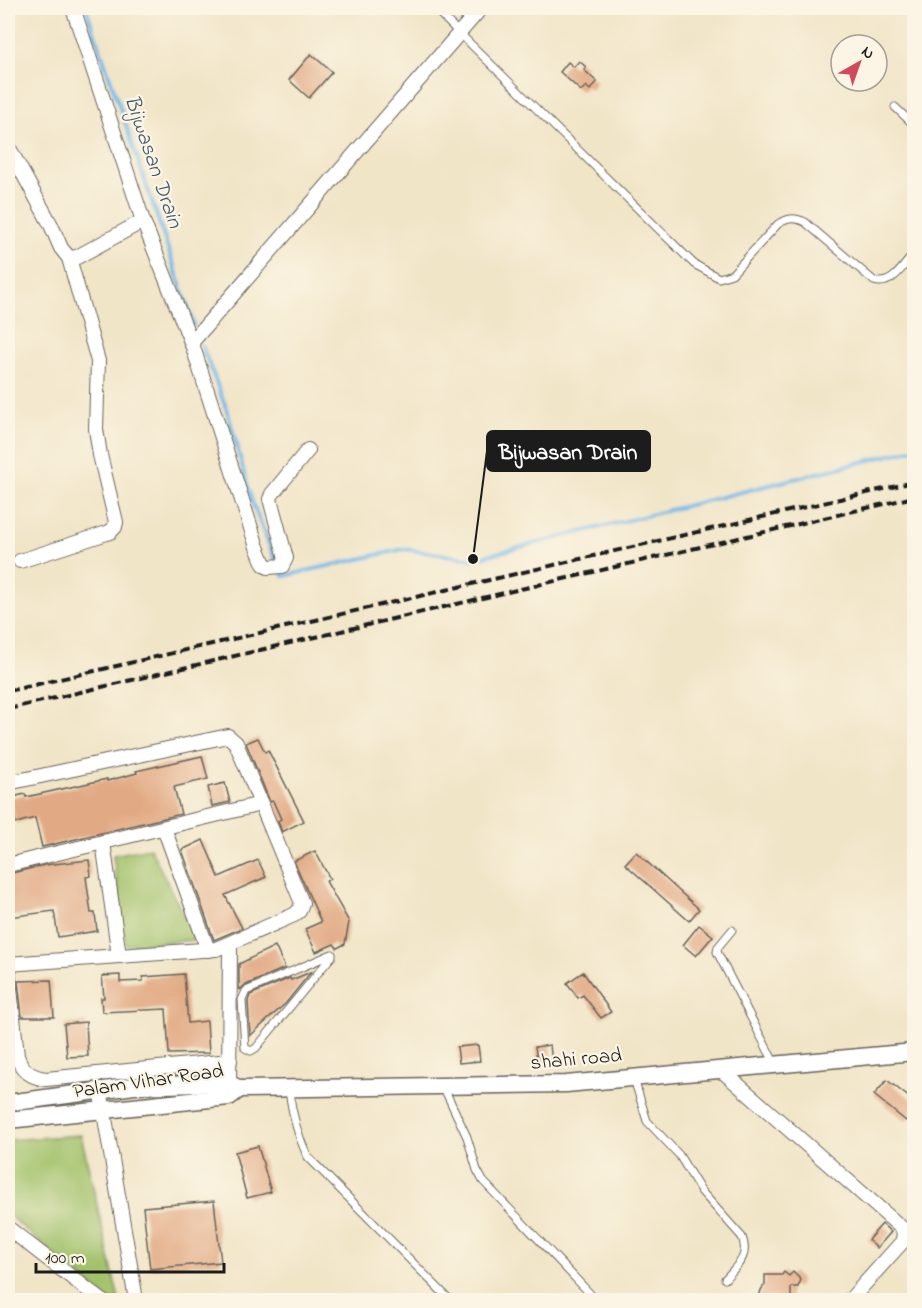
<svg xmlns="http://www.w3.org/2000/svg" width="922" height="1308" font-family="'Indie Flower',sans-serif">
<rect width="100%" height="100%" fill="#fcf5e5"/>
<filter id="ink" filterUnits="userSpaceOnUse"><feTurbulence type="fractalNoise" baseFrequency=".0167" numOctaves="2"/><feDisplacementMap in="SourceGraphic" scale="12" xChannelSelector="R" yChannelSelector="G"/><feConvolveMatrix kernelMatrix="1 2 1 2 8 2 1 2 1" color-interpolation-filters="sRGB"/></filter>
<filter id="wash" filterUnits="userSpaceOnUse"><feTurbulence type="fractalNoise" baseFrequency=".008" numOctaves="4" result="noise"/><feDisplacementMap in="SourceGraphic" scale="24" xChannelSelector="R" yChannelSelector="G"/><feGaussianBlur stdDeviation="1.35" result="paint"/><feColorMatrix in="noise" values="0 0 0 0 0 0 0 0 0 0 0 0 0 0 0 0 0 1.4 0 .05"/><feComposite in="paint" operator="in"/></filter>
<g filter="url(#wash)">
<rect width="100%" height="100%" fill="#f1e5c7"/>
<g fill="#a1c169" stroke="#5e6e42" stroke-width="1.5">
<polygon points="150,848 196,940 126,945 113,855"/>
<polygon points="81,1135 119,1300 108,1300 8,1215 8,1140"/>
</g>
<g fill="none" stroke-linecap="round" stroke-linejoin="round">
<g stroke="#71b7e8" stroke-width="4">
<polyline points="86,8 194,325"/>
<polyline points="202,346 227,410 252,502 276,562"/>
<polyline points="279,569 284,576 404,549 473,559 914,449"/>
</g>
</g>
<g id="blocks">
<g fill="#e2aa84">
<polygon points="311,54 332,72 309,98 289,80"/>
<polygon points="579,61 586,67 584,70 597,82 590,90 586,86 581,91 560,72 568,62 574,67"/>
<polygon points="258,738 265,752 268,750 304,821 282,832 278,821 281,819 273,801 270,802 246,743"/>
<polygon points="202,756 208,779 174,787 181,814 42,847 35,818 16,823 9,798 25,794 26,797 107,779 107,781 137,773 136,771"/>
<polygon points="225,783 230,802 212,806 208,787"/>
<polygon points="203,840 219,877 258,860 266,877 225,895 242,928 214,940 182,850"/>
<polygon points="315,851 330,879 326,881 349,922 345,944 337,948 334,944 316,952 305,929 321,922 294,861"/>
<polygon points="636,852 699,909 689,921 625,864"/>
<polygon points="89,860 91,876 86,877 91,913 95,913 97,931 58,937 54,911 9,917 8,874 45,865"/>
<polygon points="699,925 713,936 696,956 683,945"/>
<polygon points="275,946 285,968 244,986 240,990 239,986 239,964"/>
<polygon points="311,972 286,1003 250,1036 248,1001 250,995 290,978 291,980"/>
<polygon points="583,972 611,1012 601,1018 583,995 578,998 567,983"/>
<polygon points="184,974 188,1023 207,1021 209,1053 169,1054 166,1009 102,1012 101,998 104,998 102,976 120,975 120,982 143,981 143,977"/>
<polygon points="51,980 54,1017 22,1017 18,981"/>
<polygon points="86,1022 88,1056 67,1057 64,1024"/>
<polygon points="478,1045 480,1061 459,1063 457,1047"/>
<polygon points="550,1045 552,1063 538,1066 535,1047"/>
<polygon points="887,1080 915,1102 915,1111 906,1121 874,1095"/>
<polygon points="258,1146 271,1192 247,1198 235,1152"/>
<polygon points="214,1201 221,1262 150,1269 143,1207"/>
<polygon points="882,1224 891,1232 877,1248 868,1240"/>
<polygon points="784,1272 789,1276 793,1272 801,1280 798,1287 791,1287 791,1298 759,1297 761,1290 765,1284 765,1275 782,1275"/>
</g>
</g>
</g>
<g filter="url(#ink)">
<use href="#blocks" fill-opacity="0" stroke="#676258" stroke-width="1.5"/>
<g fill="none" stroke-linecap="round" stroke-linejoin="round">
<defs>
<g id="service">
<path d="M434 8 694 264 719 278 732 274 778 224C788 218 794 217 805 222L874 281C892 287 904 265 914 253"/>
<polyline points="895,107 914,125"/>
<polyline points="732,930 718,947 717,952 775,1064"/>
<polygon points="332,954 332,956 256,1048 251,1051 245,1048 242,1000 246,991"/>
<path d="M634 1079 647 1121 679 1155 701 1191 742 1237C750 1257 737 1265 725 1279"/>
<polyline points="443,1086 467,1137 477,1170 483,1181 596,1300"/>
<path d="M289 1090C292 1113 297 1135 308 1157L450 1300"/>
</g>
<g id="minor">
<polyline points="73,8 143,221 193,347 257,547 264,564 268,567 282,566 286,558 270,499 272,494 308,450"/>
<polyline points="8,146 51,225 61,248 69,258 98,361 96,429 100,455 116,522 115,527 110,532 20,561"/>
<polyline points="69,258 77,257 143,221"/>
<polyline points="191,343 481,8"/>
<polyline points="8,783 228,736 236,743 302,903 299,911 294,915 216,949 8,964"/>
<polyline points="164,828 208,950"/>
<polyline points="103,842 119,956"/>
<polyline points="8,865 261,804"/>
<path d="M8 969 17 1056C22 1071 31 1077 46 1079L230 1061"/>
<polyline points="720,1069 904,1230 903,1241 850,1300"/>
<polyline points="100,1089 136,1300"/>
<polyline points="229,1092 230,944"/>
<polyline points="8,1228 101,1300"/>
</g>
<g id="tertiary">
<polyline points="8,1103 134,1086 228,1083 240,1089 566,1084 914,1052"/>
<polyline points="8,1120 229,1097 240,1089"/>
</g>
</defs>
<use href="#service" stroke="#676258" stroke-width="9"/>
<use href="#minor" stroke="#676258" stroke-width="16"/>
<use href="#tertiary" stroke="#676258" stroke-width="19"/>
<use href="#service" stroke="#fff" stroke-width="7"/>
<use href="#minor" stroke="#fff" stroke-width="14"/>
<use href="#tertiary" stroke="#fff" stroke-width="16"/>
<g stroke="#1c1c1c" stroke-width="4" stroke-dasharray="9 4.5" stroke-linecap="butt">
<polyline points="8,691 914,482"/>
<polyline points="8,709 914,497"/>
</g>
</g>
</g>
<g text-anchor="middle" stroke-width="4.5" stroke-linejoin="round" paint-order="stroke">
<g font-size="21" fill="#1c1c1c" stroke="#fcf5e5">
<text transform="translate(576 1058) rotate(-5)" y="7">shahi road</text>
<text transform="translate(148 1080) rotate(-8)" y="7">Palam Vihar Road</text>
</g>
<g font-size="22" font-style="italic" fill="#3e5a6e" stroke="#fcf5e5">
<text transform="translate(155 161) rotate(71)" y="8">Bijwasan Drain</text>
</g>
</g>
<path fill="none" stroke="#1c1c1c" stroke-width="2" d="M473 559L487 451"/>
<circle fill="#1c1c1c" stroke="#fcf5e5" stroke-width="2" cx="473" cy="559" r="6"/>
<rect fill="#1c1c1c" stroke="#1c1c1c" stroke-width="2" x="487" y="431" width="163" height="40" rx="6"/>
<g font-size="22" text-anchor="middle" font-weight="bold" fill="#fff">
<text x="568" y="459">Bijwasan Drain</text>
</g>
<rect width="922" height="1308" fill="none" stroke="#fcf5e5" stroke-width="30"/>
<g transform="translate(859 63) rotate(40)"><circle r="28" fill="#fcf5e5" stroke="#a29e95" stroke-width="1.5"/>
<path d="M0-4.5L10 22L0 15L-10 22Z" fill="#d1495b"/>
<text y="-9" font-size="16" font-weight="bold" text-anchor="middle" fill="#1c1c1c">N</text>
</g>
<path d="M36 1263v9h188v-9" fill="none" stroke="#1c1c1c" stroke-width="3"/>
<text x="45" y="1263" font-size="18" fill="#1c1c1c" stroke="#fcf5e5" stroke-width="4.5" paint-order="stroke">100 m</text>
</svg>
